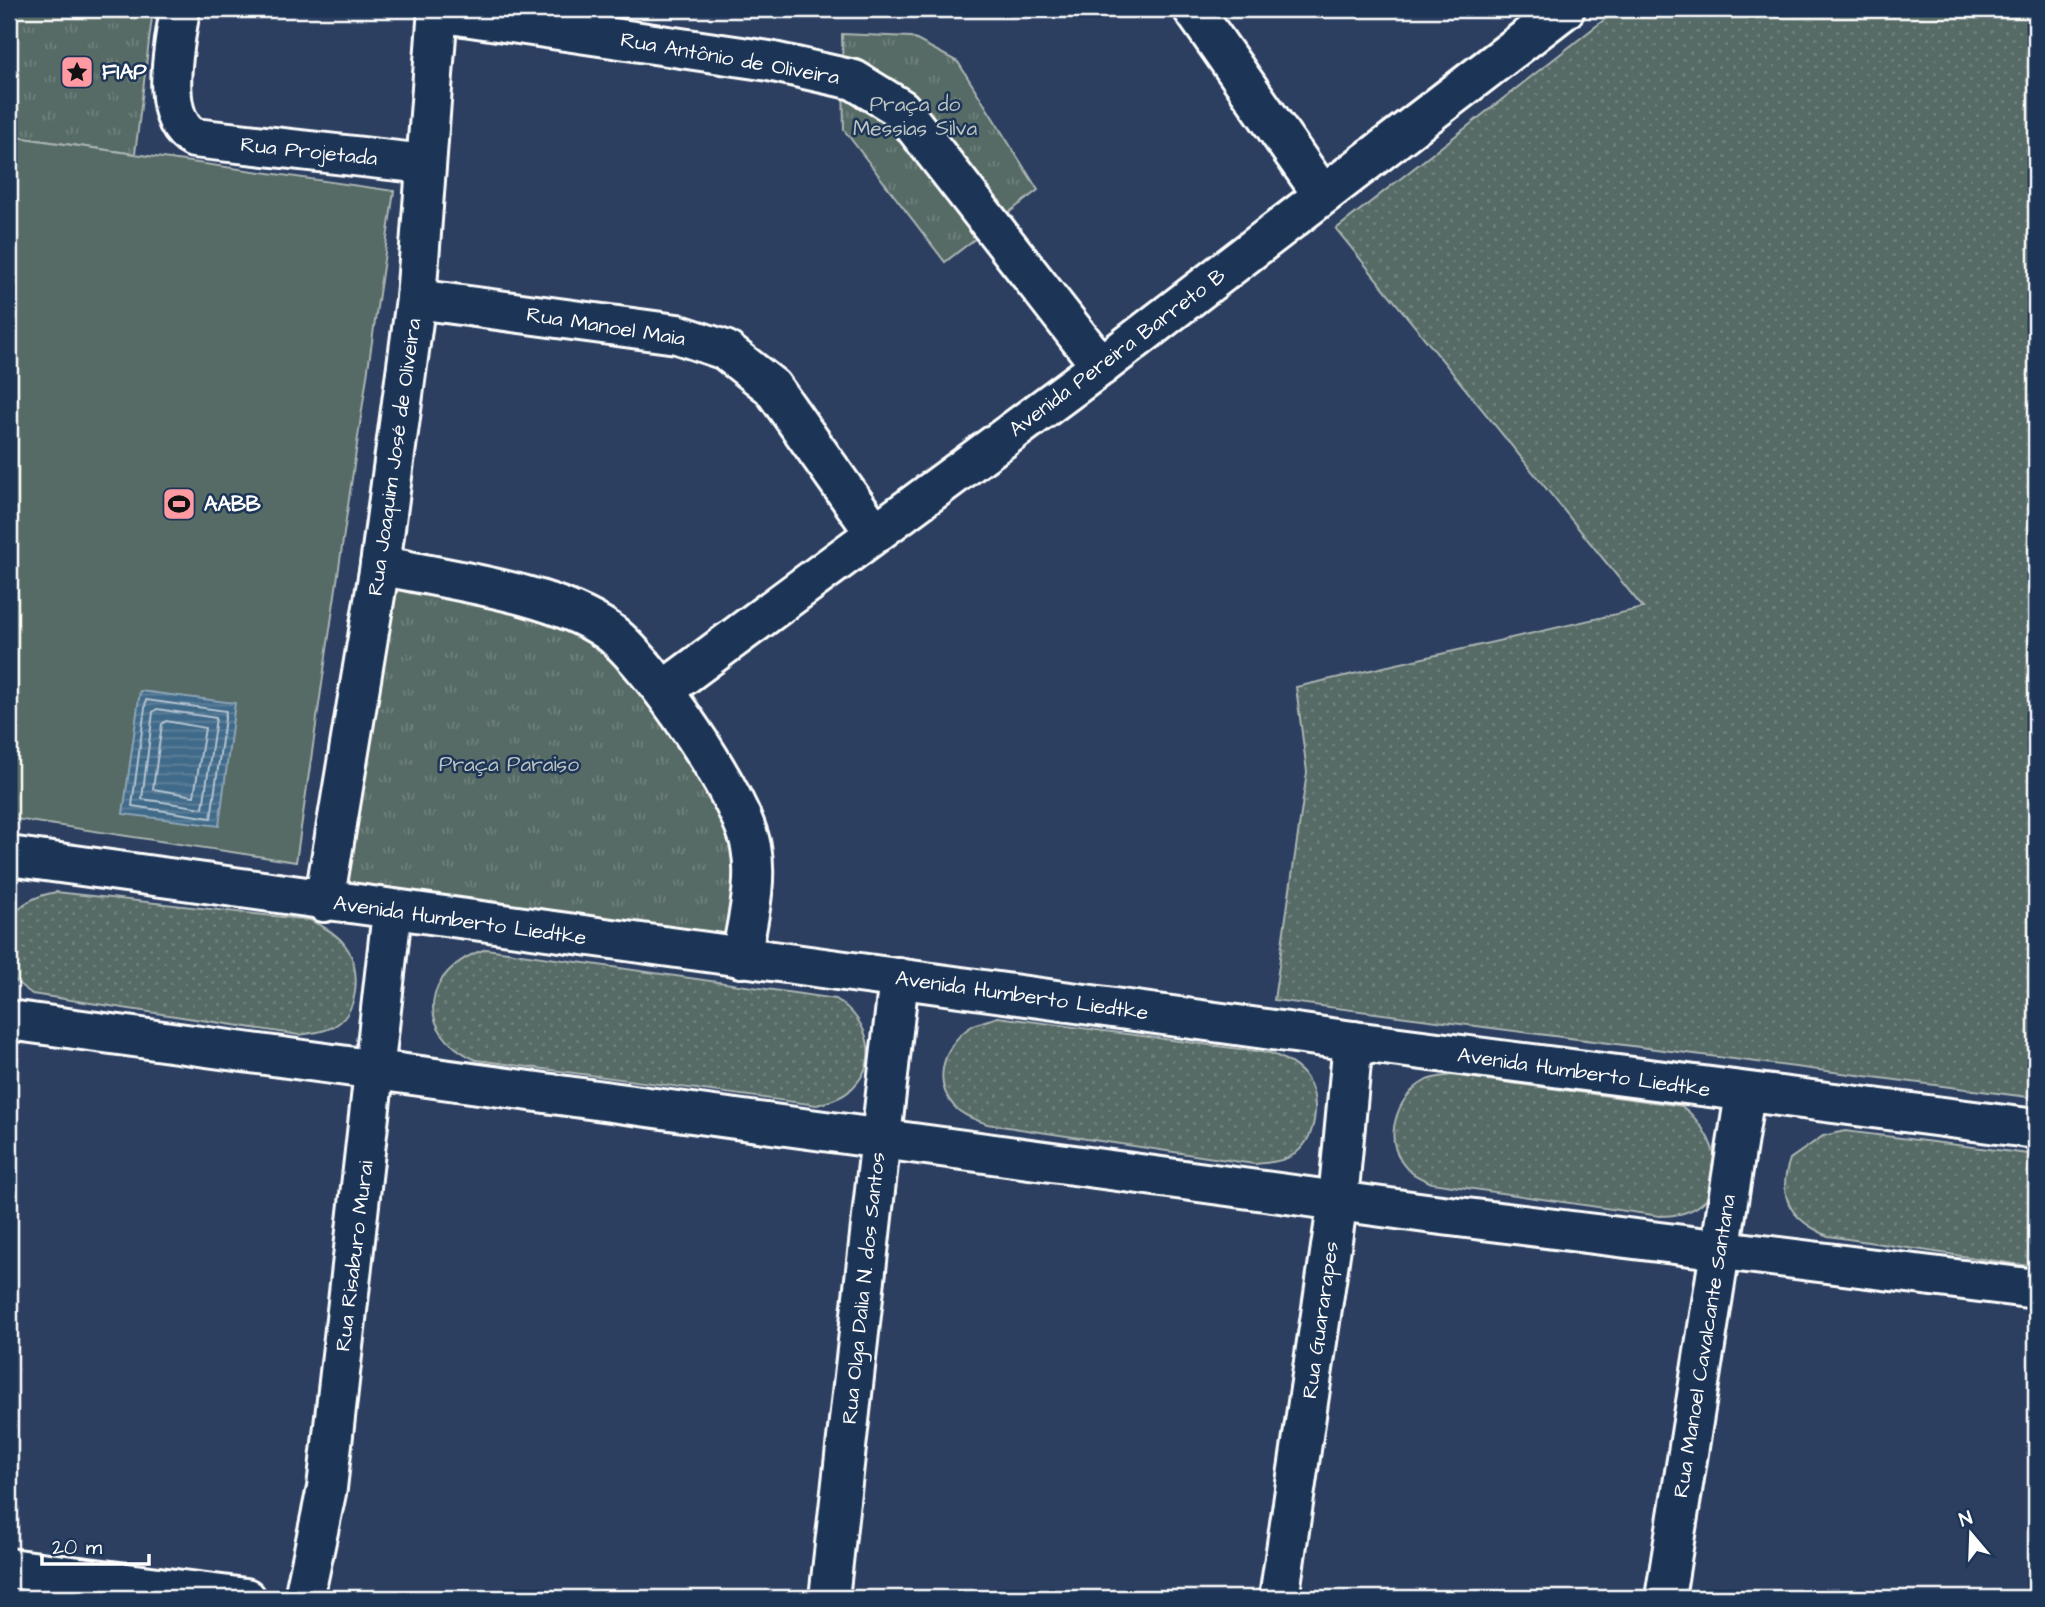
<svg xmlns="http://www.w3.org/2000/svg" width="2045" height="1607" font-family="'Architects Daughter',sans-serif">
<defs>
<pattern id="grass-dots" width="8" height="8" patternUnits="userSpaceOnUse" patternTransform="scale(1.75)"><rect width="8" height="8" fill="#576b66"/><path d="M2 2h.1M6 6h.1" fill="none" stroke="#70817d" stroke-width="1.8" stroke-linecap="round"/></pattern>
<pattern id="park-tufts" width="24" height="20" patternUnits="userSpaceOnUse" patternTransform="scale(1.75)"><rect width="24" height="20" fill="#576b66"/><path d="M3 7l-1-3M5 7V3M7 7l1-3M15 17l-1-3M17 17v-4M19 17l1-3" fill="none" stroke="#70817d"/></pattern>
<pattern id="water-rules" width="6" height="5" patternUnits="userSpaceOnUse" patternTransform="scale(1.75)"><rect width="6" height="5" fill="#416a89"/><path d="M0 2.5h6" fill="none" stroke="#5e809b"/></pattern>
</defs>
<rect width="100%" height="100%" fill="#2c3f61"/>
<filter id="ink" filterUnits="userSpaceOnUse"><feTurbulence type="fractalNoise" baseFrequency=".0143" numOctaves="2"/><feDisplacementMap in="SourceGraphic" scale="14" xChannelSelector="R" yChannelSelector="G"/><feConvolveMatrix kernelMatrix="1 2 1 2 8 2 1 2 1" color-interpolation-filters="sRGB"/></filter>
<g filter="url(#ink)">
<g fill="url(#grass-dots)" stroke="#abb5b2" stroke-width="2">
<polygon points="1618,9 2036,9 2036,1098 1274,1000 1307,772 1296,687 1643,608 1336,229"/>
<path d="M56 892 310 920C323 926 336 933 345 945 361 966 360 1010 336 1025 326 1032 311 1033 299 1035L32 994C27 990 19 985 15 980 7 970 9 960 9 948 9 911 21 899 56 892Z"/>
<path d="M486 949 836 999C870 1021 882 1063 848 1092 840 1099 827 1102 817 1105L476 1060C412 1031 423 969 486 949Z"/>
<path d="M998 1017 1270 1053C1283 1058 1298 1065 1306 1077 1321 1099 1317 1136 1296 1153 1284 1162 1267 1163 1254 1164L987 1124C977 1120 961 1115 954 1106 931 1080 945 1043 972 1026 979 1022 990 1020 998 1017Z"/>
<path d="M1451 1075 1682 1106C1728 1143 1734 1216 1660 1216L1432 1183C1420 1178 1408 1173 1401 1161 1384 1134 1398 1096 1425 1081 1432 1077 1443 1077 1451 1075Z"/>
<path d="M1845 1131 2036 1155V1267L1828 1236C1792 1220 1776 1199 1790 1159L1823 1136Z"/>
</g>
<g fill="url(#park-tufts)" stroke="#abb5b2" stroke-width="2">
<polygon points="9,9 153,9 135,154 9,136"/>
<polygon points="842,34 911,37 958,62 1038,190 945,262 844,130"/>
<polygon points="380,565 609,632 733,802 741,958 324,902"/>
</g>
<polygon fill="#576b66" stroke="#abb5b2" stroke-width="2" points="9,136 394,191 296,862 9,818"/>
<polygon fill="url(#water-rules)" stroke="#8da6b8" stroke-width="2" points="140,691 235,703 219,826 123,814"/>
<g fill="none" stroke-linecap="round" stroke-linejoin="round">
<g stroke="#b3c3d0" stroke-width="2">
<polygon points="146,700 226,711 211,818 132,806"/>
<polygon points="157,709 216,718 203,808 142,799 153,712"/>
<polygon points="166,721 205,728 194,796 153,789 162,724"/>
</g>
<defs>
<g id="minor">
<path d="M180 9C175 43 157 118 194 138L425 164"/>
<polyline points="1193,9 1322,194"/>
<polyline points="437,12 769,61 854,80 901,109 1101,366"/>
<polyline points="416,299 677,334 725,350 772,387 875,533"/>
<path d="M380 565C447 580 553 592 608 631 649 660 743 798 751 847 758 883 747 922 741 958"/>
<polyline points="664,690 1101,366 1565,9"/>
<polyline points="9,856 1353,1041 2036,1129"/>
<polyline points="324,902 380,565 416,299 438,9"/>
<polyline points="9,1020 1426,1213 2036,1289"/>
<polyline points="9,1568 246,1598"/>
<polyline points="304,1598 327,1488 392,912"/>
<polyline points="829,1598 899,978"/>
<polyline points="1279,1598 1338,1200 1353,1041"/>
<polyline points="1665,1598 1745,1094"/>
</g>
</defs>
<use href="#minor" stroke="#fff" stroke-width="44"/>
<use href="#minor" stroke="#1d3557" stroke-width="38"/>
</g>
</g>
<defs>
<symbol id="sight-square" viewBox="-11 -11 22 22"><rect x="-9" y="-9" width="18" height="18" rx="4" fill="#ff9aa2" stroke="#1d3557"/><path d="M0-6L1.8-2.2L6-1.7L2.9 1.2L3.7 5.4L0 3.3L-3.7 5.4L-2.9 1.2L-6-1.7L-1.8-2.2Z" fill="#111"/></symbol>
<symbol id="stadium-square" viewBox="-11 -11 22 22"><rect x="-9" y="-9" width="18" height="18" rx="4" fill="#ff9aa2" stroke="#1d3557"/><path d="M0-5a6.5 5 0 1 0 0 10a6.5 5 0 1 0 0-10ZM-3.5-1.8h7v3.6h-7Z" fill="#111"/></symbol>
</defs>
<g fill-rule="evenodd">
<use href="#sight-square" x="58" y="53" width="38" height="38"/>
<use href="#stadium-square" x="160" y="485" width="38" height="38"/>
</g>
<g text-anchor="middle" stroke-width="5" stroke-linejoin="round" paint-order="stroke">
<g font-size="21" fill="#fff" stroke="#1d3557">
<text transform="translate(730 58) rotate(10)" y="7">Rua Antônio de Oliveira</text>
<text transform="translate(309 151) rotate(6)" y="7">Rua Projetada</text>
<text transform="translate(606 326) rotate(9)" y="7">Rua Manoel Maia</text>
<text transform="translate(1117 352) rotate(-37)" y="7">Avenida Pereira Barreto B</text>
<text transform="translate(394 457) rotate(-82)" y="7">Rua Joaquim José de Oliveira</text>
<text transform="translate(460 920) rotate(8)" y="7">Avenida Humberto Liedtke</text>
<text transform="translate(1022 995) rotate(8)" y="7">Avenida Humberto Liedtke</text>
<text transform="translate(1584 1072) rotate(8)" y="7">Avenida Humberto Liedtke</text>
<text transform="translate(354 1256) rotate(-83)" y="7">Rua Risaburo Murai</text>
<text transform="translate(863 1288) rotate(-84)" y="7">Rua Olga Dalia N. dos Santos</text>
<text transform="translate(1320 1320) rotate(-82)" y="7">Rua Guararapes</text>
<text transform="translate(1704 1346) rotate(-81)" y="7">Rua Manoel Cavalcante Santana</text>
</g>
<g font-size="21" font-weight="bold" fill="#fff" stroke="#1d3557" text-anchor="start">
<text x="102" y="79">FIAP</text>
<text x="204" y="511">AABB</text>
</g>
<g font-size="21" fill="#bcc4c2" stroke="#1d3557">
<text x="915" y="111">Praça do<tspan x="915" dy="24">Messias Silva</tspan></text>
<text x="509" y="771">Praça Paraiso</text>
</g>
</g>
<rect width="2045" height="1607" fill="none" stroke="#1d3557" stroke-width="35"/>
<rect x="18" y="18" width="2010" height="1572" fill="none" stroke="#fff" stroke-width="2.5" filter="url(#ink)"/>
<g transform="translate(1971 1534) rotate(341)" stroke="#1d3557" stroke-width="5" paint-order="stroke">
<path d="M0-5L12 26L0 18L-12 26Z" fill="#ffffff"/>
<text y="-10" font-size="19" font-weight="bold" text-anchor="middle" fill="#ffffff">N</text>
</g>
<path d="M42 1554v10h107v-10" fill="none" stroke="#ffffff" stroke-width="3.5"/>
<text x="52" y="1554" font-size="21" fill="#ffffff" stroke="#1d3557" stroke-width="5" paint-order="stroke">20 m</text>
</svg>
